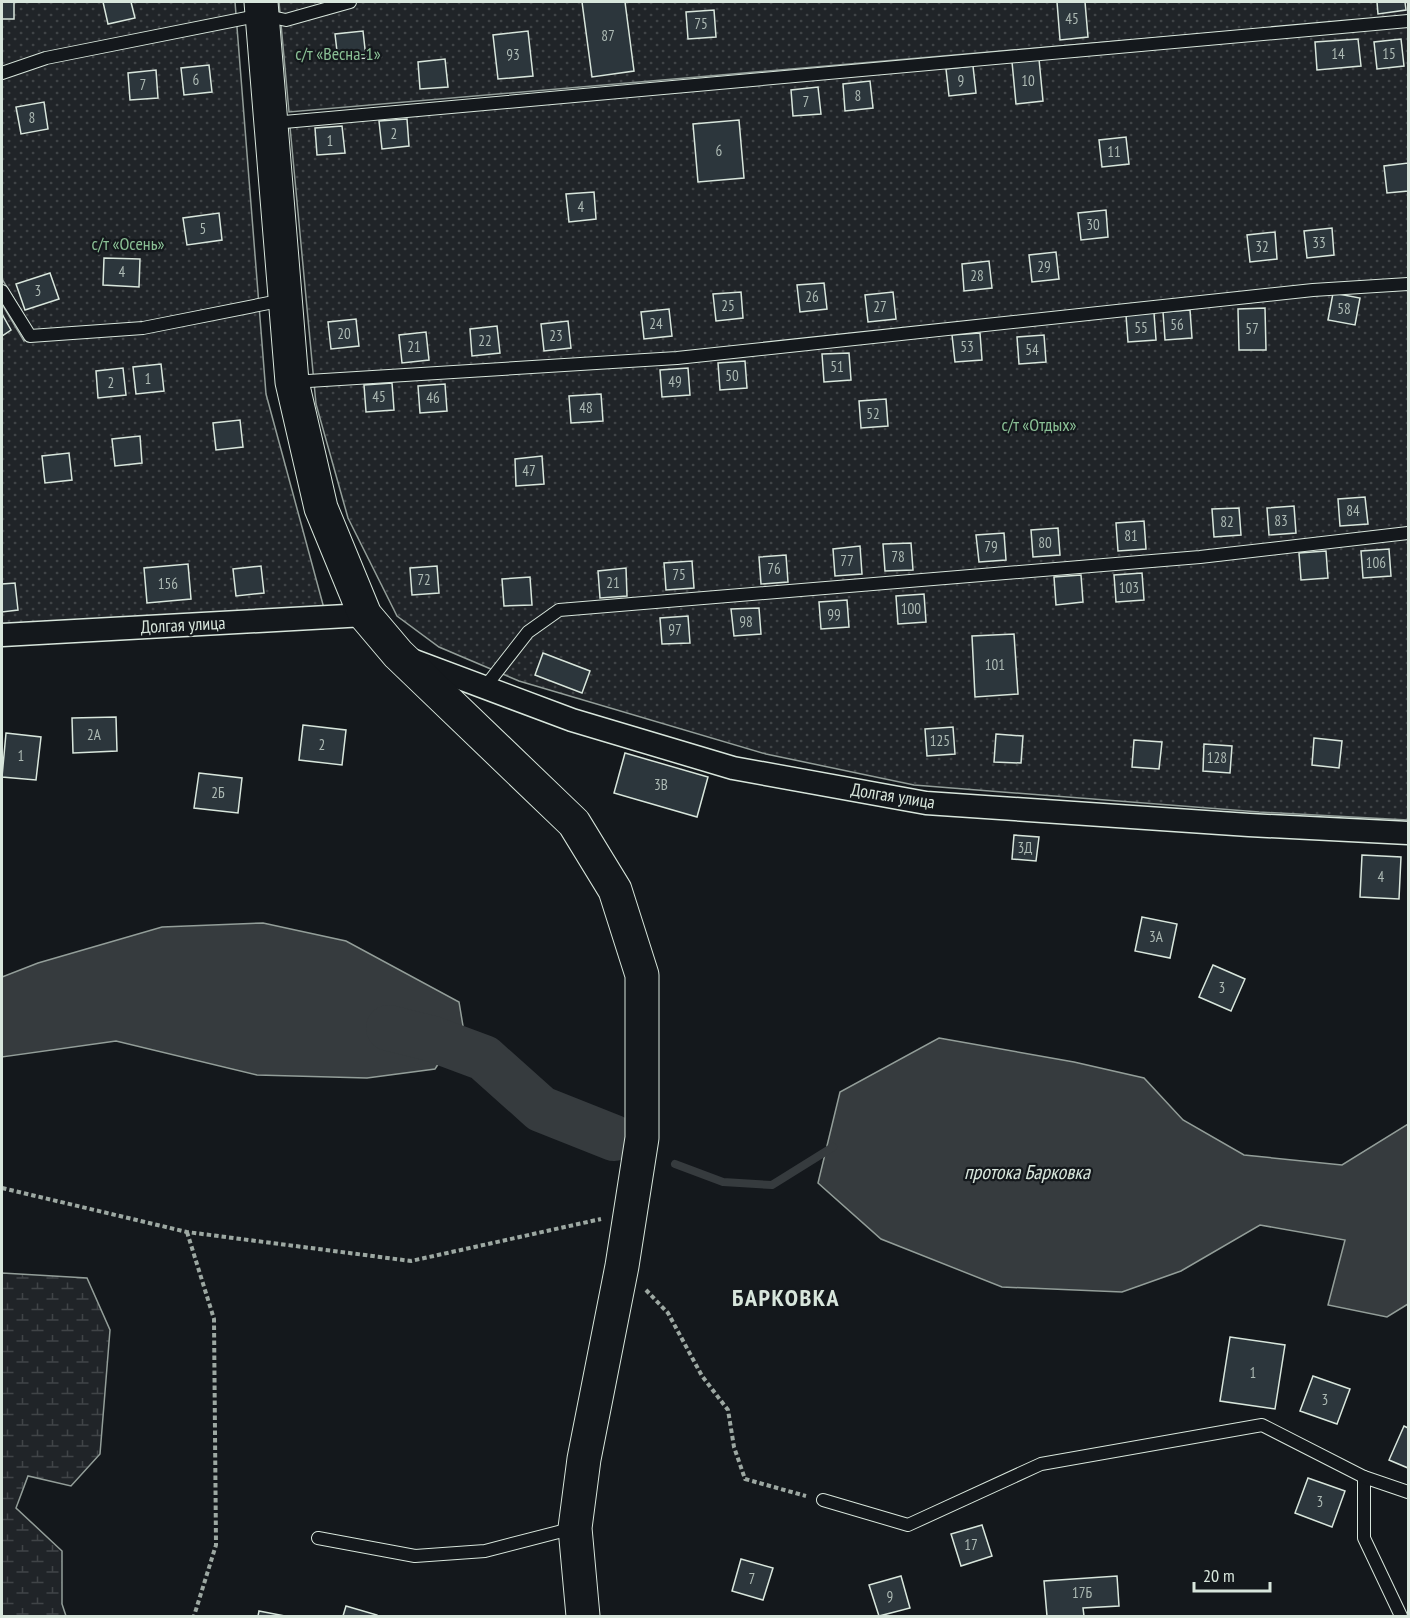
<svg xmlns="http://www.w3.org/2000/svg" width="1410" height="1618" font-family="'PT Sans Narrow',sans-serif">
<defs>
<pattern id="wetland-marsh" width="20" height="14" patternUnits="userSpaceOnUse" patternTransform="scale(1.5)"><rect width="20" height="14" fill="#202428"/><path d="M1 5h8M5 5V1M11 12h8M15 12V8" fill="none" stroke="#404447"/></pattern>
<pattern id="park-dots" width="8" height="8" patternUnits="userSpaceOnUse" patternTransform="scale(1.5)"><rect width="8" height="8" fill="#202428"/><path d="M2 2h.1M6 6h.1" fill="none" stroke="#404447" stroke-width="1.8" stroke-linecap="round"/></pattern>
</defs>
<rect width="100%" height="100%" fill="#14181c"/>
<polygon fill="url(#wetland-marsh)" stroke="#939e99" stroke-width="1.5" points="2,1273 87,1278 110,1330 100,1454 71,1486 28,1476 16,1508 62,1551 62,1604 66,1616 2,1616"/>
<g fill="url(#park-dots)" stroke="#939e99" stroke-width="1.5">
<polygon points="2,2 235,2 266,394 325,612 2,627 2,304 24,341 30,325 2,279"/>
<polygon points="279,2 1408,2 1408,16 289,112"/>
<polygon points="1408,26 1408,820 1259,812 914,785 766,754 519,681 439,647 397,616 348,518 316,404 290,127"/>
</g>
<g fill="#363b3e" stroke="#939e99" stroke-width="1.5">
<polygon points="263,923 346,941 459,1002 463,1026 435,1069 367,1078 257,1075 116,1041 2,1057 2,977 38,963 162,927"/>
<polygon points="939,1038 1074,1062 1144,1078 1183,1120 1244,1155 1342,1165 1408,1124 1408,1304 1387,1317 1328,1305 1345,1240 1260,1225 1181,1271 1122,1292 1002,1287 881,1239 818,1183 840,1092"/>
</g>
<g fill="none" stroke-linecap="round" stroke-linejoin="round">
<polyline stroke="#363b3e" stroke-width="8" points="675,1164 723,1182 772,1185 833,1147"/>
<polyline stroke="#363b3e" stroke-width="46" points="389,1028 433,1039 484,1058 541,1109 614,1138"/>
</g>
<g fill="#2c363c" stroke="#d8e6dc" stroke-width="1.5">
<rect x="2" y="2" width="12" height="17"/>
<polygon points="103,2 131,2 135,18 108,24"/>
<polygon points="582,2 625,2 634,71 592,77"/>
<polygon points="1057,2 1085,2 1088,37 1060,40"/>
<polygon points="1377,2 1405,2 1406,10 1378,14"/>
<polygon points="714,10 716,37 688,39 686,12"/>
<polygon points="363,31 366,58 338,60 335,34"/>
<polygon points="528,31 533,76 498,79 493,35"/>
<polygon points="1358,39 1361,66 1317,70 1315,42"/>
<polygon points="1401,39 1404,66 1377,69 1374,42"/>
<polygon points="445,59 448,87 420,89 418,62"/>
<polygon points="1039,59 1043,101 1016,104 1012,62"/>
<polygon points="209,65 212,92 184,95 181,68"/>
<polygon points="973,66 976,93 949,96 946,69"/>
<polygon points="156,70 158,98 130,100 128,73"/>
<polygon points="870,81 873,108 845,111 843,84"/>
<polygon points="818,87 821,114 793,116 791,90"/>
<polygon points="44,102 48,129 21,134 16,107"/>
<polygon points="407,119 409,146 382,149 379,121"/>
<polygon points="739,120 744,178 698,182 693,124"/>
<polygon points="342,126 345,153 317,155 315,128"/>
<polygon points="1126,137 1129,164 1102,167 1099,140"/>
<polygon points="1408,163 1408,191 1387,193 1384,166"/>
<polygon points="594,192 596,219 569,222 566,194"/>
<polygon points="1106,210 1108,237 1081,240 1078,213"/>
<polygon points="219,213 222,240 187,245 183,218"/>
<polygon points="1332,228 1334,255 1307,258 1304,231"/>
<polygon points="1275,232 1277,259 1250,262 1247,235"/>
<polygon points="1056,252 1059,279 1032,282 1029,255"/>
<polygon points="104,258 140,259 139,287 103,285"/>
<polygon points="989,261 992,288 964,291 962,264"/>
<polygon points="50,273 59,299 25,310 16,284"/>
<polygon points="824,283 827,309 800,312 797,285"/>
<polygon points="741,292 743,318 716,321 713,294"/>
<polygon points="893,292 896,319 868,322 865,295"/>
<polygon points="1333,293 1360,298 1355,325 1328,320"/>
<polygon points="1265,308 1266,350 1239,350 1238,309"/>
<polygon points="669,309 672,336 644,339 641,312"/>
<polygon points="1190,310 1192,338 1165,340 1163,312"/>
<polygon points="1154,313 1156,340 1128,342 1126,315"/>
<polygon points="2,314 11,330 2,336"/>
<polygon points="356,319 359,346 331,349 328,322"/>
<polygon points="568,321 571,348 544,351 541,324"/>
<polygon points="497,326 500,353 472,356 470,329"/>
<polygon points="426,332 429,360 402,363 399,335"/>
<polygon points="980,333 982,360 955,362 952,335"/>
<polygon points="1044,335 1046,362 1019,364 1017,337"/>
<polygon points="849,353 851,380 824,382 822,354"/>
<polygon points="745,361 747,388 720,390 718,363"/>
<polygon points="161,364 164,391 136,394 133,367"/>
<polygon points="123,368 126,395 98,398 96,371"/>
<polygon points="688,368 690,395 662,397 660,370"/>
<polygon points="392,383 394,410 366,412 364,385"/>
<polygon points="445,384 447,411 420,413 418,386"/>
<polygon points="601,394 603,421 571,423 569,396"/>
<polygon points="886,399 888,426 861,428 859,401"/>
<polygon points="240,420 243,447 216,450 213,423"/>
<polygon points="140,436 142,463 115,466 112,439"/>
<polygon points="69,453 72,480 45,483 42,456"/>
<polygon points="542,456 544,484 516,486 515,459"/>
<polygon points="1365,497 1368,524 1340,526 1338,499"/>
<polygon points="1294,506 1296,533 1269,535 1267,508"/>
<polygon points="1239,508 1241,535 1214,537 1212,509"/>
<polygon points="1144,521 1146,549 1118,551 1116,523"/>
<polygon points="1058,528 1060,555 1033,557 1031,530"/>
<polygon points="1004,533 1006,560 979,562 976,535"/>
<polygon points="911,543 913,570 885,571 883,544"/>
<polygon points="860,546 862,574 835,576 833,549"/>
<polygon points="1389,549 1391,576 1363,578 1361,551"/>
<polygon points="1326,551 1328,578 1301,580 1299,553"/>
<polygon points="786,555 788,582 761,584 759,557"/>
<polygon points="692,561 694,588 666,590 664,563"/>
<polygon points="188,564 191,599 147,603 144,568"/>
<polygon points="261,566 264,593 236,596 233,569"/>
<polygon points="437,566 439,593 412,595 410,568"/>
<polygon points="626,568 627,596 600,598 598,571"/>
<polygon points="1142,573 1144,600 1116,602 1114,575"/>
<polygon points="1081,575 1083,602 1056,605 1054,577"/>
<polygon points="530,577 532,605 504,606 502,579"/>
<polygon points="15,583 18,610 2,612 2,584"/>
<polygon points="924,594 926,622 898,624 896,596"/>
<polygon points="847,600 849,627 821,629 819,602"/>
<polygon points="759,608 761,634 734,636 731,609"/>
<polygon points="688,616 690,643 662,644 660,618"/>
<polygon points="1014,634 1018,694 975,697 972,636"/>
<polygon points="543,653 590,671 582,693 535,675"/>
<polygon points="116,717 117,751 73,753 72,718"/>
<polygon points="303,725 346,730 342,765 299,760"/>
<polygon points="953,727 955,754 927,756 925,729"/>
<polygon points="6,733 41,737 36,780 2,777"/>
<polygon points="996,734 1023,736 1021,763 994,762"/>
<polygon points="1314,738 1342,741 1339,768 1312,765"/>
<polygon points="1134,740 1162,742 1159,769 1132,767"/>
<polygon points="1204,744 1232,746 1230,773 1203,771"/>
<polygon points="625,753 708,777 697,817 614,793"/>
<polygon points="199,773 242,778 238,813 194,808"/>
<polygon points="1014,835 1039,837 1036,861 1012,859"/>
<polygon points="1362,855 1401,857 1399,899 1360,897"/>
<polygon points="1142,917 1177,924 1170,958 1135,951"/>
<polygon points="1213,965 1245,979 1231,1011 1199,997"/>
<polygon points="1230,1337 1285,1345 1275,1409 1220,1401"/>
<polygon points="1313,1376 1350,1389 1337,1424 1300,1411"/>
<polygon points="1404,1426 1408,1428 1408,1468 1389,1460"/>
<polygon points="1308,1478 1345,1491 1332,1527 1295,1513"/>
<polygon points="982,1525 992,1556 961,1566 951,1534"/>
<polygon points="741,1559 773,1568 763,1600 732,1591"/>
<polygon points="901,1576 910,1608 879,1616 869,1585"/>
<polygon points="1117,1576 1119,1606 1083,1608 1084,1616 1047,1616 1044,1581"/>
<polygon points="346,1606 377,1615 377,1616 343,1616"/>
<polygon points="259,1611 285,1616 258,1616"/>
</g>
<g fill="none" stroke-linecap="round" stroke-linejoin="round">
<defs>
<g id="lane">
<polyline points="2,73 46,58 262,15 286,20 350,2"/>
<polyline points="273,123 1408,21"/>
<polyline points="2,291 30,336 143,328 284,300"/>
<polyline points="292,382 677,358 1313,290 1408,284"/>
<polyline points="485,687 528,632 559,610 1200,557 1408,533"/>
<polyline points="1364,1477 1364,1538 1401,1616"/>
<polyline points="823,1500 908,1525 1041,1464 1262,1425 1364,1477 1408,1492"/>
<polyline points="318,1538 415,1556 485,1551 574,1528"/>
</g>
<g id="street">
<polyline points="2,635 365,615"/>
<polyline points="409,659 572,720 733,768 926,803 1249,825 1408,833"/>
</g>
<polyline id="secondary" points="261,2 292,382 321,508 365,615 398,654 574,823 615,890 642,975 642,1138 622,1266 584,1459 575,1528 583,1616"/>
</defs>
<use href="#lane" stroke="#d8e6dc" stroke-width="14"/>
<use href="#street" stroke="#d8e6dc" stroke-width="25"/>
<use href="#secondary" stroke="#d8e6dc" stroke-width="35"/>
<g stroke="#9da8a2" stroke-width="4" stroke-dasharray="4.5 3" stroke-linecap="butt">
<polyline points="2,1188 187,1232 411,1261 601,1219"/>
<polyline points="187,1232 214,1319 216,1545 194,1616"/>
<polyline points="646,1290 668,1313 702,1376 728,1410 734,1447 745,1479 806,1496"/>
</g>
<use href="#lane" stroke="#14181c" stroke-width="12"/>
<use href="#street" stroke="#14181c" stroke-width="22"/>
<use href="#secondary" stroke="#14181c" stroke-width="33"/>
</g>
<g text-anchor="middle" stroke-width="4.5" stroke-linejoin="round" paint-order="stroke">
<g font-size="15" fill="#adbab4">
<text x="1072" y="24">45</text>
<text x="701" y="29">75</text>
<text x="608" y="41">87</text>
<text x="1338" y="59">14</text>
<text x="1389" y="59">15</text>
<text x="513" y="60">93</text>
<text x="196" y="85">6</text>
<text x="961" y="86">9</text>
<text x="1028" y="86">10</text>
<text x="143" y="90">7</text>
<text x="858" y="101">8</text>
<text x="806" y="107">7</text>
<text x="32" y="123">8</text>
<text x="394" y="139">2</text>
<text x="330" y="146">1</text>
<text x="719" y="156">6</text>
<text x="1114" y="157">11</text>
<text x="581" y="212">4</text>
<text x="1093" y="230">30</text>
<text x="203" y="234">5</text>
<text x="1319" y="248">33</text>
<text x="1262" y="252">32</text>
<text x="1044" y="272">29</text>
<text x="122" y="277">4</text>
<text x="977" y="281">28</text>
<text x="38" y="296">3</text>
<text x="812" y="302">26</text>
<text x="728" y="311">25</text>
<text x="880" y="312">27</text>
<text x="1344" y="314">58</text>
<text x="656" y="329">24</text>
<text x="1177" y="330">56</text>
<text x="1141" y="333">55</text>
<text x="1252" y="334">57</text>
<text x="344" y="339">20</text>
<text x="556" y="341">23</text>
<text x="485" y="346">22</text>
<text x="414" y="352">21</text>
<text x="967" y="352">53</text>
<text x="1032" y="355">54</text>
<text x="837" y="372">51</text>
<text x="732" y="381">50</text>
<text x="148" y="384">1</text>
<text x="675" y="387">49</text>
<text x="111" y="388">2</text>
<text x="379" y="402">45</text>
<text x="433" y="403">46</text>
<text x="586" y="413">48</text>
<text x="873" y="419">52</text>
<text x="529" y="476">47</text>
<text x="1353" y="516">84</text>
<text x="1281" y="526">83</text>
<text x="1227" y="527">82</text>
<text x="1131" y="541">81</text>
<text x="1045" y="548">80</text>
<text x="991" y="552">79</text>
<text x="898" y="562">78</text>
<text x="847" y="566">77</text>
<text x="1376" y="568">106</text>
<text x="774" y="574">76</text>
<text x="679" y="580">75</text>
<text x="424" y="585">72</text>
<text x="613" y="588">21</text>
<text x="168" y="589">156</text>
<text x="1129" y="593">103</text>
<text x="911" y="614">100</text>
<text x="834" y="620">99</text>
<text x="746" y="627">98</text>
<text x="675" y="635">97</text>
<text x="995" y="670">101</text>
<text x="94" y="740">2А</text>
<text x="940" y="746">125</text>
<text x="322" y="750">2</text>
<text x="21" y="761">1</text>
<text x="1217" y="763">128</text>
<text x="661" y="790">3В</text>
<text x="218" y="798">2Б</text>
<text x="1025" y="853">3Д</text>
<text x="1381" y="882">4</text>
<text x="1156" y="942">3А</text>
<text x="1222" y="993">3</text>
<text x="1253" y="1378">1</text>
<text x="1325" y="1405">3</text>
<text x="1320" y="1507">3</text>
<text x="971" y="1550">17</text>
<text x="752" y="1584">7</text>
<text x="1082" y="1598">17Б</text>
<text x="890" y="1602">9</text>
</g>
<g font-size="18" fill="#8ac095" stroke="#14181c">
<text x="338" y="60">с/т «Весна-1»</text>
<text x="128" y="250">с/т «Осень»</text>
<text x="1039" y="431">с/т «Отдых»</text>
</g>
<g font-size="18" fill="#d8e6dc" stroke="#14181c">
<text transform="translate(183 625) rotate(-3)" y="6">Долгая улица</text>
<text transform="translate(893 796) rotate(9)" y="6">Долгая улица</text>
</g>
<g font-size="20" font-style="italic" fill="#d8e6dc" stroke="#14181c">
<text x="1027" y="1179">протока Барковка</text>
</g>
<g font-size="24" font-weight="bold" letter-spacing="1.5" fill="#d8e6dc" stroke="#14181c">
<text x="786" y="1306">БАРКОВКА</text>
</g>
</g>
<rect width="1410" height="1618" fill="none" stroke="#d8e6dc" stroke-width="6"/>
<path d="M1194 1582v9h76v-9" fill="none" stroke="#d8e6dc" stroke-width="3"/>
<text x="1203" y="1582" font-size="18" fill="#d8e6dc" stroke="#14181c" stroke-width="4.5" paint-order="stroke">20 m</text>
</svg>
